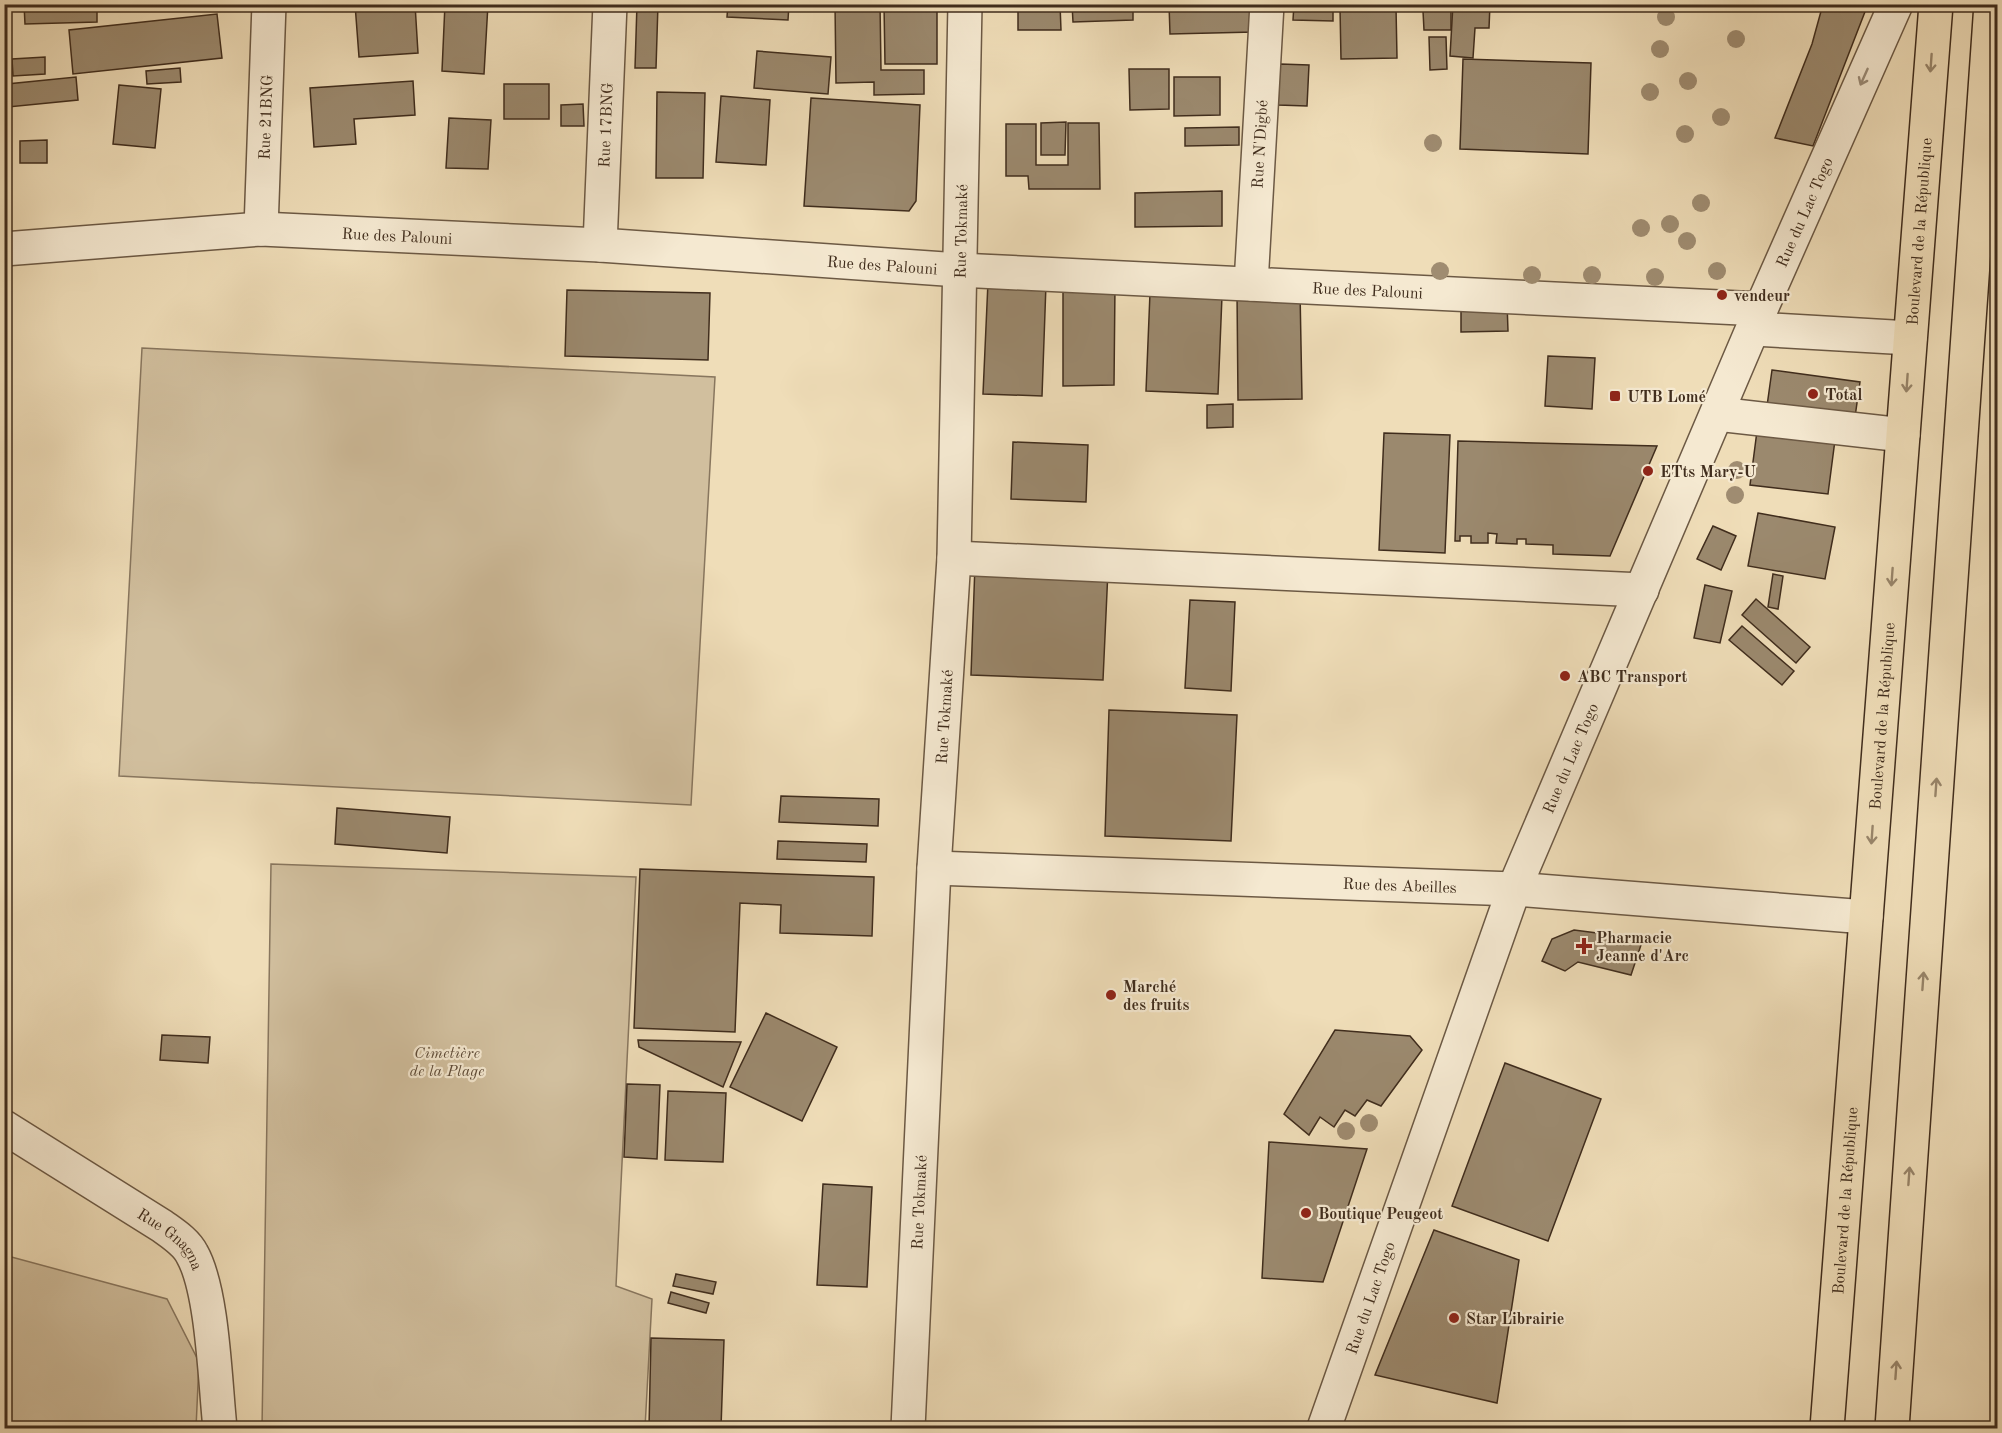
<svg xmlns="http://www.w3.org/2000/svg" width="2002" height="1433" font-family="'Old Standard TT',serif">
<rect width="100%" height="100%" fill="#efddb8"/>
<filter id="stains"><feTurbulence type="fractalNoise" baseFrequency=".00333" numOctaves="4"/><feColorMatrix values="0 0 0 0 .2 0 0 0 0 .09 0 0 0 0 .02 0 0 0 .5 -.17"/></filter>
<radialGradient id="worn" r=".72"><stop offset=".6" stop-color="#630" stop-opacity="0"/><stop offset="1" stop-color="#630" stop-opacity=".3"/></radialGradient>
<g fill="#d1bf9e" stroke="#88765e" stroke-width="1.5">
<polygon points="142,348 715,377 691,805 119,776"/>
<polygon points="271,864 636,877 616,1286 652,1299 645,1428 262,1428"/>
<polygon points="4,1255 167,1299 199,1362 196,1428 5,1428"/>
</g>
<g fill="#9b896e" stroke="#402d1d" stroke-width="1.5">
<polygon points="24,4 97,4 97,22 25,24"/>
<polygon points="355,4 415,4 418,53 359,57"/>
<polygon points="445,4 488,4 484,74 442,71"/>
<polygon points="637,4 658,4 656,68 635,68"/>
<polygon points="728,4 789,4 788,20 727,17"/>
<polygon points="835,4 880,4 881,70 924,70 924,94 874,95 874,82 836,83"/>
<polygon points="884,4 937,4 937,64 885,64"/>
<polygon points="1018,4 1060,4 1061,30 1018,30"/>
<polygon points="1072,4 1133,4 1133,20 1073,22"/>
<polygon points="1169,4 1254,4 1254,32 1170,34"/>
<polygon points="1294,4 1333,4 1333,21 1293,20"/>
<polygon points="1453,4 1490,4 1489,28 1475,28 1473,58 1450,56"/>
<polygon points="1823,4 1868,4 1813,146 1775,138 1812,44"/>
<polygon points="1396,7 1397,58 1341,59 1340,8"/>
<polygon points="1451,10 1451,30 1424,30 1423,11"/>
<polygon points="217,14 222,58 73,74 69,30"/>
<polygon points="1429,37 1446,37 1447,69 1430,70"/>
<polygon points="757,51 831,57 828,94 754,88"/>
<polygon points="45,57 45,74 13,76 12,59"/>
<polygon points="1463,59 1591,63 1588,154 1460,149"/>
<polygon points="1280,64 1309,65 1307,106 1278,105"/>
<polygon points="180,68 181,82 147,84 146,71"/>
<polygon points="1129,69 1169,69 1169,109 1130,110"/>
<polygon points="76,77 78,100 8,107 7,84"/>
<polygon points="1174,77 1220,77 1220,115 1174,116"/>
<polygon points="413,81 415,115 354,119 356,144 314,147 310,88"/>
<rect x="504" y="84" width="45" height="35"/>
<polygon points="119,85 161,89 155,148 113,144"/>
<polygon points="657,92 705,93 703,178 656,178"/>
<polygon points="721,96 770,100 766,165 716,162"/>
<polygon points="811,98 920,105 916,201 909,211 804,206"/>
<polygon points="583,104 584,126 561,126 561,105"/>
<polygon points="449,118 491,120 488,169 446,168"/>
<polygon points="1066,122 1065,155 1041,155 1041,123"/>
<polygon points="1068,123 1099,123 1100,189 1029,189 1028,176 1006,176 1006,124 1036,124 1036,165 1068,165"/>
<polygon points="1239,127 1239,145 1185,146 1185,128"/>
<polygon points="47,140 47,163 20,163 20,141"/>
<polygon points="1222,191 1222,226 1135,227 1135,193"/>
<polygon points="988,282 1046,284 1042,396 983,394"/>
<polygon points="1063,285 1115,285 1114,385 1063,386"/>
<polygon points="567,290 710,293 708,360 565,356"/>
<polygon points="1300,291 1302,399 1238,400 1237,292"/>
<polygon points="1150,293 1222,296 1218,394 1146,391"/>
<polygon points="1507,302 1508,331 1461,332 1461,303"/>
<polygon points="1548,356 1595,358 1592,409 1545,406"/>
<polygon points="1772,370 1860,382 1855,417 1767,406"/>
<polygon points="1233,404 1233,427 1207,428 1207,405"/>
<polygon points="1757,431 1835,440 1828,494 1750,485"/>
<polygon points="1384,433 1450,435 1445,553 1379,550"/>
<polygon points="1458,441 1657,446 1610,556 1553,554 1553,545 1526,544 1526,539 1517,539 1517,544 1496,543 1497,534 1488,533 1488,543 1471,543 1471,536 1460,536 1460,541 1455,541"/>
<polygon points="1013,442 1088,445 1086,502 1011,499"/>
<polygon points="1758,513 1835,527 1825,579 1748,566"/>
<polygon points="1713,526 1736,536 1721,570 1697,559"/>
<polygon points="975,565 1108,570 1103,680 971,675"/>
<polygon points="1773,574 1783,576 1778,609 1768,607"/>
<polygon points="1705,585 1732,591 1720,643 1694,638"/>
<polygon points="1756,599 1810,647 1796,663 1742,615"/>
<polygon points="1190,600 1235,602 1231,691 1185,688"/>
<polygon points="1742,626 1794,671 1782,685 1729,640"/>
<polygon points="1109,710 1237,715 1231,841 1105,836"/>
<polygon points="781,796 879,799 878,826 779,822"/>
<polygon points="337,808 450,817 447,853 335,844"/>
<polygon points="778,841 867,844 866,862 777,859"/>
<polygon points="640,869 874,877 872,936 780,933 781,905 740,903 735,1032 634,1028"/>
<polygon points="1574,930 1643,939 1631,975 1578,962 1565,971 1542,961 1552,939"/>
<polygon points="766,1013 837,1047 802,1121 730,1087"/>
<polygon points="1335,1030 1410,1036 1422,1050 1381,1106 1367,1100 1355,1116 1345,1110 1334,1127 1320,1117 1309,1135 1284,1114"/>
<polygon points="162,1035 210,1037 208,1063 160,1060"/>
<polygon points="638,1040 741,1042 723,1087 639,1047"/>
<polygon points="1505,1063 1601,1099 1548,1241 1452,1206"/>
<polygon points="627,1084 660,1085 657,1159 624,1157"/>
<polygon points="668,1091 726,1093 723,1162 665,1160"/>
<polygon points="1269,1142 1367,1149 1323,1282 1262,1278"/>
<polygon points="823,1184 872,1187 867,1287 817,1285"/>
<polygon points="1434,1230 1519,1260 1497,1403 1375,1375"/>
<polygon points="676,1274 716,1282 713,1294 673,1286"/>
<polygon points="671,1292 709,1303 706,1313 668,1303"/>
<polygon points="651,1338 724,1340 721,1428 649,1428"/>
</g>
<g fill="none" stroke-linecap="round" stroke-linejoin="round">
<defs>
<g id="minor">
<path id="s1" d="M261 229 269 4"/>
<path id="s2" d="M600 245 610 4"/>
<path id="s3" d="M4 249 261 229 600 245 959 270 1761 309"/>
<path id="s4" d="M1251 284 1267 4"/>
<polyline points="1754,329 1910,338"/>
<polyline points="1717,414 1903,435"/>
<polyline points="954,558 1642,590"/>
<path id="s5" d="M934 868 1514 889 1866 917"/>
<path id="s6" d="M4 1127 162 1226C173 1234 186 1242 192 1254 213 1291 215 1383 220 1428"/>
<path id="s7" d="M908 1428 934 868 954 558 965 4"/>
<path id="s8" d="M1324 1428 1514 889 1761 309 1896 4"/>
</g>
<g id="highway">
<path id="s9" d="M1827 1428 1936 4"/>
<polyline points="1892,1428 1991,4"/>
</g>
</defs>
<use href="#minor" stroke="#6c5944" stroke-width="36"/>
<use href="#highway" stroke="#402d1d" stroke-width="36"/>
<use href="#minor" stroke="#f5e9d1" stroke-width="33"/>
<use href="#highway" stroke="#efddb8" stroke-width="33"/>
</g>
<g fill="#9f8c71">
<circle cx="1666" cy="17" r="9"/>
<circle cx="1736" cy="39" r="9"/>
<circle cx="1660" cy="49" r="9"/>
<circle cx="1688" cy="81" r="9"/>
<circle cx="1650" cy="92" r="9"/>
<circle cx="1721" cy="117" r="9"/>
<circle cx="1685" cy="134" r="9"/>
<circle cx="1433" cy="143" r="9"/>
<circle cx="1701" cy="203" r="9"/>
<circle cx="1670" cy="224" r="9"/>
<circle cx="1641" cy="228" r="9"/>
<circle cx="1687" cy="241" r="9"/>
<circle cx="1440" cy="271" r="9"/>
<circle cx="1717" cy="271" r="9"/>
<circle cx="1532" cy="275" r="9"/>
<circle cx="1592" cy="275" r="9"/>
<circle cx="1655" cy="277" r="9"/>
<circle cx="1737" cy="470" r="9"/>
<circle cx="1735" cy="495" r="9"/>
<circle cx="1369" cy="1123" r="9"/>
<circle cx="1346" cy="1131" r="9"/>
</g>
<defs><path id="oneway-shaft" d="M-6 0H5M1.5-3L5.5 0L1.5 3" fill="none" stroke-width="1.6" stroke-linecap="round" stroke-linejoin="round" transform="scale(1.5)"/></defs>
<g stroke="#98856a">
<use href="#oneway-shaft" transform="translate(1931 63) rotate(94)"/>
<use href="#oneway-shaft" transform="translate(1907 383) rotate(94)"/>
<use href="#oneway-shaft" transform="translate(1892 577) rotate(94)"/>
<use href="#oneway-shaft" transform="translate(1936 787) rotate(-86)"/>
<use href="#oneway-shaft" transform="translate(1872 835) rotate(94)"/>
<use href="#oneway-shaft" transform="translate(1923 981) rotate(-86)"/>
<use href="#oneway-shaft" transform="translate(1909 1176) rotate(-86)"/>
<use href="#oneway-shaft" transform="translate(1896 1370) rotate(-86)"/>
</g>
<use stroke="#9a8b77" href="#oneway-shaft" transform="translate(1864 77) rotate(114)"/>
<g fill="#8f2418" stroke="#f5e9d1" stroke-width="2">
<circle cx="1722" cy="295" r="6"/>
<circle cx="1813" cy="394" r="6"/>
<rect x="1609" y="390" width="12" height="12" rx="3"/>
<circle cx="1648" cy="471" r="6"/>
<circle cx="1565" cy="676" r="6"/>
<path d="M1581 937h6v6h6v6h-6v6h-6v-6h-6v-6h6z"/>
<circle cx="1111" cy="995" r="6"/>
<circle cx="1306" cy="1213" r="6"/>
<circle cx="1454" cy="1318" r="6"/>
</g>
<g text-anchor="middle" stroke-width="4.5" stroke-linejoin="round" paint-order="stroke">
<g font-size="16" fill="#402d1d" stroke="#f5e9d1">
<text dy="6" stroke="none"><textPath href="#s1" startOffset="112">Rue 21BNG</textPath></text>
<text dy="6" stroke="none"><textPath href="#s2" startOffset="120">Rue 17BNG</textPath></text>
<text dy="6" stroke="none"><textPath href="#s4" startOffset="140">Rue N'Digbé</textPath></text>
<text dy="6" stroke="none"><textPath href="#s8" startOffset="1308">Rue du Lac Togo</textPath></text>
<text dy="6" stroke="none"><textPath href="#s7" startOffset="1198">Rue Tokmaké</textPath></text>
<text dy="6" stroke="none"><textPath href="#s9" startOffset="1200">Boulevard de la République</textPath></text>
<text dy="6" stroke="none"><textPath href="#s3" startOffset="394">Rue des Palouni</textPath></text>
<text dy="6" stroke="none"><textPath href="#s3" startOffset="880">Rue des Palouni</textPath></text>
<text dy="6" stroke="none"><textPath href="#s3" startOffset="1366">Rue des Palouni</textPath></text>
<text dy="6" stroke="none"><textPath href="#s9" startOffset="714">Boulevard de la République</textPath></text>
<text dy="6" stroke="none"><textPath href="#s7" startOffset="712">Rue Tokmaké</textPath></text>
<text dy="6" stroke="none"><textPath href="#s8" startOffset="714">Rue du Lac Togo</textPath></text>
<text dy="6" stroke="none"><textPath href="#s5" startOffset="466">Rue des Abeilles</textPath></text>
<text dy="6" stroke="none"><textPath href="#s9" startOffset="228">Boulevard de la République</textPath></text>
<text dy="6" stroke="none"><textPath href="#s7" startOffset="226">Rue Tokmaké</textPath></text>
<text dy="6" stroke="none"><textPath href="#s6" startOffset="202">Rue Gnagna</textPath></text>
<text dy="6" stroke="none"><textPath href="#s8" startOffset="138">Rue du Lac Togo</textPath></text>
</g>
<g font-size="16" font-weight="bold" fill="#402d1d" stroke="#f5e9d1" text-anchor="start">
<text x="1734" y="301">vendeur</text>
<text x="1825" y="400">Total</text>
<text x="1627" y="402">UTB Lomé</text>
<text x="1660" y="477">ETts Mary-U</text>
<text x="1577" y="682">ABC Transport</text>
<text x="1596" y="943">Pharmacie<tspan x="1596" dy="18">Jeanne d'Arc</tspan></text>
<text x="1123" y="992">Marché<tspan x="1123" dy="18">des fruits</tspan></text>
<text x="1318" y="1219">Boutique Peugeot</text>
<text x="1466" y="1324">Star Librairie</text>
</g>
<g font-size="16" font-style="italic" fill="#5d4a37" stroke="#f5e9d1">
<text x="447" y="1058">Cimetière<tspan x="447" dy="18">de la Plage</tspan></text>
</g>
</g>
<rect width="2002" height="1433" fill="none" stroke="#efddb8" stroke-width="24"/>
<rect x="6" y="6" width="1990" height="1421" fill="none" stroke="#402d1d" stroke-width="3"/>
<rect x="12" y="12" width="1978" height="1409" fill="none" stroke="#402d1d" stroke-width="1.5"/>
<rect width="100%" height="100%" filter="url(#stains)"/>
<rect width="100%" height="100%" fill="url(#worn)"/>
</svg>
